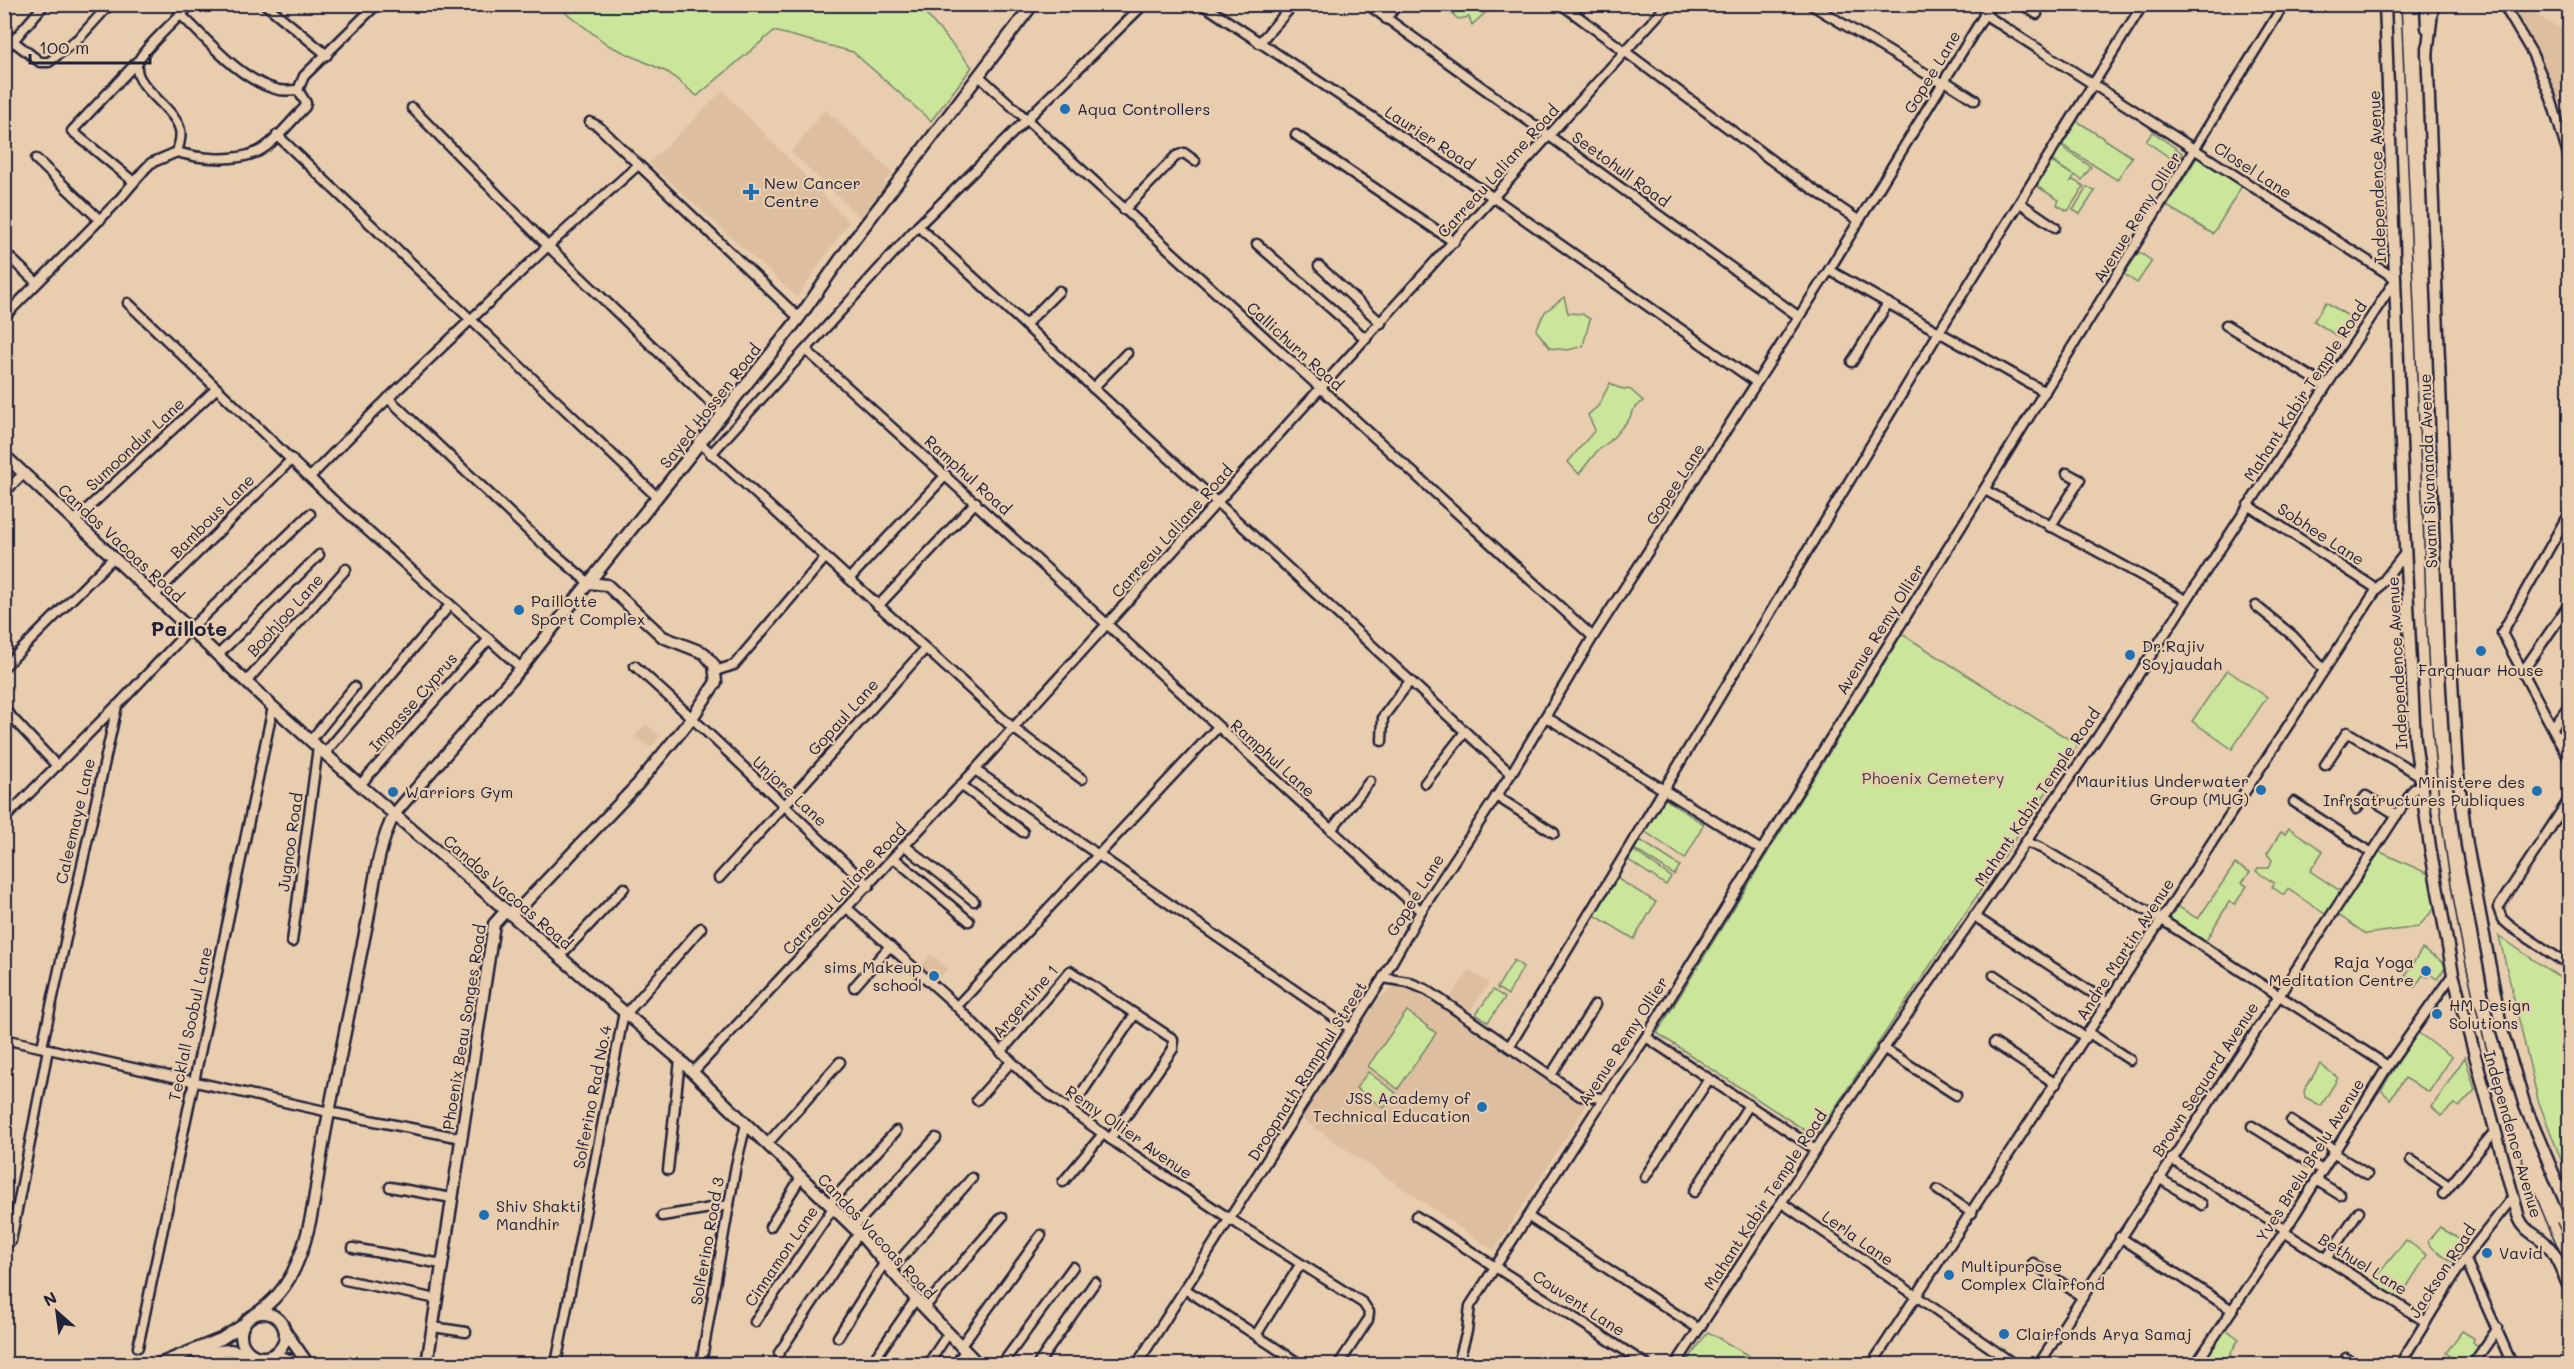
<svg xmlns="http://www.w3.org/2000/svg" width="2574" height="1369" font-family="Mali,sans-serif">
<rect width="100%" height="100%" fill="#e8cdaf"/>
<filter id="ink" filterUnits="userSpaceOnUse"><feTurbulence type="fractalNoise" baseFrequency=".0167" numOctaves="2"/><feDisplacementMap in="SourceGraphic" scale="12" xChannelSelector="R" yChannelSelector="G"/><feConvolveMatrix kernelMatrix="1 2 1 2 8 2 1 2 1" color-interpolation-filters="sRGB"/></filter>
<g filter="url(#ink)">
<g fill="#ddbfa0">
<polygon points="2511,5 2518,5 2569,33 2569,143 2548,75"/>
<polygon points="723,91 849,222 797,297 649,163"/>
<polygon points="825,109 893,173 883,183 886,186 861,218 791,152"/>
<polygon points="646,724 660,736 650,748 635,736"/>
<polygon points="931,954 948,968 935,983 919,968"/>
<polygon points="1469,970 1489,983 1468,1014 1448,1001"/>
<polygon points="1401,987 1423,989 1586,1098 1587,1104 1494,1251 1299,1117 1375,1002 1392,988"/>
</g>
<g fill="#cbe59b" stroke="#76846b" stroke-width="1.5">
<polygon points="556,5 918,5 972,67 931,121 853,52 774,31 697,96 669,73 608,45"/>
<polygon points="1443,5 1489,5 1488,10 1472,25 1469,17 1458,19"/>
<polygon points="2077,121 2132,157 2117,180 2062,145"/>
<polygon points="2153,132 2182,153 2176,162 2146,141"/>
<polygon points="2060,146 2091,167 2082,180 2075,175 2071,181 2073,180 2084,186 2068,211 2057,205 2059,200 2035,185 2050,161 2073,175 2051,160"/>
<polygon points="2197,157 2243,184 2213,234 2167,206"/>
<polygon points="2087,187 2095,191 2080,214 2073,210"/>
<polygon points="2139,252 2152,261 2137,283 2124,274"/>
<polygon points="1564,297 1568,313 1582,314 1590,319 1583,346 1568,350 1550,348 1536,330 1545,312"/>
<polygon points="2326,302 2356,321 2343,340 2314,321"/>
<polygon points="1610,383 1619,388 1631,390 1643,401 1632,411 1630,418 1610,441 1597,451 1579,474 1568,462 1595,430 1588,415 1598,406"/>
<polygon points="1902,634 2078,745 1820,1130 1812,1135 1657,1033"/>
<polygon points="2227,670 2267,697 2232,749 2192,721"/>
<polygon points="1662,797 1704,824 1685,859 1643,830"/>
<polygon points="2289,828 2323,851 2310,871 2343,893 2328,916 2288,889 2284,895 2272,887 2274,883 2256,871 2258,868 2269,868 2272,860 2267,854 2281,832 2285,834"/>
<polygon points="1637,838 1680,866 1674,875 1631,847"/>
<polygon points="1630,848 1671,877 1666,885 1624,857"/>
<polygon points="2378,851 2429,874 2435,908 2418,927 2366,934 2337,914"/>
<polygon points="2235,864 2250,872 2242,883 2247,886 2235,904 2229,902 2204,944 2168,921 2177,906 2198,919"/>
<polygon points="1613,876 1656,902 1634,939 1591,913"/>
<polygon points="2499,936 2569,984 2569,1180 2538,1100"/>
<polygon points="2422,949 2444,963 2445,968 2437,979 2430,974 2428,977 2423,975 2415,987 2403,979"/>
<polygon points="1514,960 1523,967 1508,995 1497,988"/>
<polygon points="1493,990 1505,998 1488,1022 1476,1014"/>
<polygon points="1407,1011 1436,1033 1398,1089 1368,1066"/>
<polygon points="2417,1032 2452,1057 2429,1092 2405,1078 2390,1099 2381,1090"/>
<polygon points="2465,1057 2475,1090 2459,1107 2454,1104 2441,1116 2432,1107"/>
<polygon points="2320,1064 2338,1078 2321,1106 2305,1097 2304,1091"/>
<polygon points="1368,1072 1396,1093 1384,1108 1356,1088"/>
<polygon points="2440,1227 2471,1247 2458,1266 2430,1246 2428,1241"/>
<polygon points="2406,1240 2427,1255 2399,1299 2371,1283"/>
<polygon points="2224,1328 2239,1339 2230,1354 2233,1364 2200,1364"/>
<polygon points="2462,1331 2474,1338 2473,1342 2479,1348 2470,1364 2462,1364 2446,1353"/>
<polygon points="1708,1332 1761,1363 1759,1364 1685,1364"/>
</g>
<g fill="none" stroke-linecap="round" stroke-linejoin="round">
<defs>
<g id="minor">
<polyline points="265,4 327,55"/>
<polyline points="1202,4 1494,198 1756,382"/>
<polyline points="1367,4 1798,316"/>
<polyline points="1561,4 1782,168 1858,220"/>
<polyline points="1810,4 1943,84"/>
<polyline points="2021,4 2037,14"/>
<polyline points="2503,4 2532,53 2550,95 2570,162"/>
<polyline points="1386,19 1398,4"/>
<polyline points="13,41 43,6"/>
<polyline points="1259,43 1294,4"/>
<polyline points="4,50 13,41 40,62 49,62 81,36 110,4"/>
<polyline points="979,76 1593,637"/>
<polyline points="1945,81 1975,100"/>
<polyline points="298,90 304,76 377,4"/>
<polyline points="412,108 548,246 722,413"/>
<polyline points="590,122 598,126 799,318"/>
<polyline points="277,135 657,497"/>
<polyline points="1296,135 1454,242"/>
<path d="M177 152C200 159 234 162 257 152 273 145 292 120 305 107L306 103 298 90C292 90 285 91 279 90 240 81 209 41 181 15"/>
<path d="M177 152C179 145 182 137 180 130 175 107 129 84 138 62 144 48 179 17 191 4"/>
<polyline points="36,159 100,220"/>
<polyline points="134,182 72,131 138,61"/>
<polyline points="2020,203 2055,227"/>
<polyline points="1124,210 1176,156 1184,153 1195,161"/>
<polyline points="918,226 1511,774"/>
<polyline points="1257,244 1366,339"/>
<polyline points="4,252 37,283"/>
<polyline points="1319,266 1381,323"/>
<polyline points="1829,270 2045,392"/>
<polyline points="128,303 331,498 521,668"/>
<polyline points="4,317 118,201 145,169 151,163 177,152"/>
<polyline points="1025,325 1059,291"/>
<polyline points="2226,325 2326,386"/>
<path d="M806 350C1013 535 1215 726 1421 911"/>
<polyline points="1852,362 1888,303"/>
<polyline points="1093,388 1127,353"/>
<polyline points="388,398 534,536 589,583"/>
<polyline points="699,442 1013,728 1082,779"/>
<polyline points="711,454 918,226 1144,4"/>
<polyline points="310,477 376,410 548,246 637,166"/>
<polyline points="1985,490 2186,600"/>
<polyline points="4,493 24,473"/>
<polyline points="2248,505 2377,589"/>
<polyline points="2570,511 2502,633 2570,761"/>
<polyline points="75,520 216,389"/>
<polyline points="2050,527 2080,480 2067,473"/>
<polyline points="849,579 946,475"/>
<polyline points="155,595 292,459"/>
<polyline points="878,606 976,502"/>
<polyline points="2256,606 2292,635 2324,670"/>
<polyline points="218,655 319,555"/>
<polyline points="635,666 692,718 869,886"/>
<polyline points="4,667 113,558"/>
<polyline points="715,671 734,665 825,558"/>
<polyline points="2523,671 2570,603"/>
<polyline points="246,682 346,569"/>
<polyline points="4,709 57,766"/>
<polyline points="1546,717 1761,850"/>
<polyline points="2553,727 2570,704"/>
<polyline points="311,740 354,687"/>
<polyline points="1382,741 1383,717 1410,681"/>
<polyline points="325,753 450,605"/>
<polyline points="2325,765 2347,732 2419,775"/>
<polyline points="975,770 1351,1029"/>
<polyline points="1425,783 1465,732"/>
<polyline points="360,785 489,639"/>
<polyline points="961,785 1023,832"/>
<polyline points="1496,796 1554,833"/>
<polyline points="2570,798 2498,908 2502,919 2510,926 2570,966"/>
<polyline points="2294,802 2372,853"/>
<polyline points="2356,809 2366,796 2397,815"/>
<polyline points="4,819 116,706"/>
<polyline points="1331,830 1370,781"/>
<polyline points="2026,842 2041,848 2162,920 2388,1066"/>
<polyline points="905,846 974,901"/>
<polyline points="894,858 969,921"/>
<polyline points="719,878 925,649"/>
<polyline points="847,908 950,1000 1035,1085 1116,1143 1230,1219 1363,1303 1369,1312 1368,1320 1339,1364"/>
<polyline points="1974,916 2108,1003"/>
<polyline points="292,942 318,747"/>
<polyline points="559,957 624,888"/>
<polyline points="1994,975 2086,1038"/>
<polyline points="1383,978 1408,982 1427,990 1580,1096 1604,1098"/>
<polyline points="854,987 890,946"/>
<polyline points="957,1006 1217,728"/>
<polyline points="626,1014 701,928"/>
<polyline points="2089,1033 2130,1060"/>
<polyline points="1646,1037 1815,1149"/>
<polyline points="4,1039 329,1112 461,1138"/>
<polyline points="1994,1043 2056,1084"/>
<polyline points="42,1047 117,706 190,629 310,514"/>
<polyline points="1509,1047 1939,332 2143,4"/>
<polyline points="1883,1048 1956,1095"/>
<polyline points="1001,1052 1070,971 1173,1039 1173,1049 1110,1139"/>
<polyline points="693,1072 975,770 1668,4"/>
<polyline points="1551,1075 1595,1005"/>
<polyline points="977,1100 1011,1062"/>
<polyline points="1070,1110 1135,1014"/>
<polyline points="2291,1121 2335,1150"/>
<polyline points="2252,1126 2322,1170"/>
<polyline points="767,1144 840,1062"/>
<polyline points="2333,1153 2367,1174"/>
<polyline points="2171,1159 2285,1229"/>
<polyline points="2411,1160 2449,1186"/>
<polyline points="668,1170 680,1060"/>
<polyline points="1645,1177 1709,1079"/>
<polyline points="2159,1178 2202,1205"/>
<polyline points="2316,1180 2340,1195"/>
<polyline points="1063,1182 1103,1134"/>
<polyline points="390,1187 452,1198"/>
<polyline points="1938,1190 1972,1213"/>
<polyline points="1694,1192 1749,1105"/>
<polyline points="2443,1194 2495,1131"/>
<polyline points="1782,1203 2014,1364"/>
<polyline points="829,1204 896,1131"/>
<polyline points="662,1216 729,1205"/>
<polyline points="1416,1216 1646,1364"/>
<polyline points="1529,1217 1699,1329"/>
<polyline points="770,1227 801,1177"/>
<polyline points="853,1228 936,1138"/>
<polyline points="2284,1232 2426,1322"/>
<polyline points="2120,1237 2232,1310"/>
<polyline points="11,1241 48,1049"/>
<polyline points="353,1248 442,1264"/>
<polyline points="2465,1258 2512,1364"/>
<polyline points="2326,1259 2359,1211"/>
<polyline points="2033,1263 2082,1297"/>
<polyline points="891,1270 972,1178"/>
<polyline points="345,1280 437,1299"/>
<polyline points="1185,1289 1300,1364"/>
<polyline points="924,1308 1002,1217"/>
<polyline points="755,1322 833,1208"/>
<polyline points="433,1327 466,1332"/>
<polyline points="1256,1335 1300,1265"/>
<polyline points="838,1337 885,1262"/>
<polyline points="138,1347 273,707"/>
<polyline points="960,1347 1041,1235"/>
<polyline points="198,1353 211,1360 231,1364"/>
<polyline points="779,1353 859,1233"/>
<polyline points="2346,1358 2356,1364"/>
<polyline points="556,1364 624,1012"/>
<polyline points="701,1364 736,1165 746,1124"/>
<polyline points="871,1364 916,1299"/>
<polyline points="928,1364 948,1334"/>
<polyline points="956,1364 965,1351"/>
<polyline points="1002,1364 1073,1267"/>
<polyline points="1038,1364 1095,1282"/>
<polyline points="1137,1364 1383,978 1421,911 1511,774 1593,637 1829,270 1991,4"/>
<polyline points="1458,1364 1467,1331 1470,1306 1604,1098 1646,1037 2284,4"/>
<polyline points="1676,1364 1841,1111 2097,738 2396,279 1984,14"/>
<polyline points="1872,1364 2377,589 2406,552"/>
<polyline points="2039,1364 2413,790 2421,783"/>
<polyline points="2196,1364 2284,1232 2388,1066 2453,974"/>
<polyline points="2400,1364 2465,1258 2513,1197"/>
<polyline points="2473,1364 2498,1328"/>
</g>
<g id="tertiary">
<path d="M2385 4 2404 526 2415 741 2430 847 2453 974 2519 1218C2525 1233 2538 1234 2547 1245 2558 1256 2563 1275 2570 1289"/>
<polyline points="2426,4 2427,28"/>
<polyline points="2427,47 2450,646 2457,767 2467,845 2502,1031 2525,1106 2570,1213"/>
</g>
<g id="secondary">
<polyline points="2427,55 2433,4"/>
<polyline points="4,455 273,707 360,785 680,1060 859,1233 916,1299 978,1364"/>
<circle cx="263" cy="1335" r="22"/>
<path d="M254 1315C274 1302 288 1285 297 1263 314 1223 316 1181 324 1139 338 1065 353 992 368 919 374 885 378 844 395 813L521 668 657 497 799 318 853 241 1033 4"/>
<polyline points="285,1331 308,1364"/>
<polyline points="197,1353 230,1350 249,1354"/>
<polyline points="273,1355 303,1364"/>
<polyline points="159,1364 221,1339 243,1325"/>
<polyline points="427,1364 494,924 502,915 521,907 638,784 692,718 716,682 714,665 704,653 663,637 607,585 589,583"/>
</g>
</defs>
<use href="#minor" stroke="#22223b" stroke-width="13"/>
<use href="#tertiary" stroke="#22223b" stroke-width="15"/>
<use href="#secondary" stroke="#22223b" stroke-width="15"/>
<use href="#minor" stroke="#e8cdaf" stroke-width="8"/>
<use href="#tertiary" stroke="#e8cdaf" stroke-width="10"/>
<use href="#secondary" stroke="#e8cdaf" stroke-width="10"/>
<g stroke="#22223b" stroke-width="1.5">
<path d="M2401 4C2409 168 2414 332 2422 496 2426 576 2426 656 2433 736 2448 920 2489 1106 2570 1273"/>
<polyline points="2557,1223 2570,1250"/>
</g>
</g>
</g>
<g fill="#1f6fb2" stroke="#e8cdaf" stroke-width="2">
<circle cx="1065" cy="109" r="6"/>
<path d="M748 183h6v6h6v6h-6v6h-6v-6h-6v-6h6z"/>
<circle cx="519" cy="610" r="6"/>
<circle cx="2481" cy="651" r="6"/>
<circle cx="2130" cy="655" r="6"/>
<circle cx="2261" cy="790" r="6"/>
<circle cx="2537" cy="791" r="6"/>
<circle cx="393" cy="792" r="6"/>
<circle cx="2426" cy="971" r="6"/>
<circle cx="934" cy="976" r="6"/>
<circle cx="2437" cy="1014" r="6"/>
<circle cx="1482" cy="1107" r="6"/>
<circle cx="484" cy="1215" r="6"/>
<circle cx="2487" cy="1253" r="6"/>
<circle cx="1949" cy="1275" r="6"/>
<circle cx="2004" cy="1334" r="6"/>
</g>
<g text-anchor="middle" stroke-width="4.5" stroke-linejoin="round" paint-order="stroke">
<g font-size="16" fill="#22223b" stroke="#e8cdaf">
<text transform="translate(1932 72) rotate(-59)" y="6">Gopee Lane</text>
<text transform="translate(1430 138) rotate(33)" y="6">Laurier Road</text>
<text transform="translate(1621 169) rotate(36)" y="6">Seetohull Road</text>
<text transform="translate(2253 170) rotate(33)" y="6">Closel Lane</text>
<text transform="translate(1498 171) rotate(-48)" y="6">Carreau Laliane Road</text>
<text transform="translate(2377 177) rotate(-92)" y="6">Independence Avenue</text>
<text transform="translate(2137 217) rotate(-58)" y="6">Avenue Remy Ollier</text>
<text transform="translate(1295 346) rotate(42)" y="6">Callichurn Road</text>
<text transform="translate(2305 391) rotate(-57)" y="6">Mahant Kabir Temple Road</text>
<text transform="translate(710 406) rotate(-52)" y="6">Sayed Hossen Road</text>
<text transform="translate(135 444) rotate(-43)" y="6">Sumoondur Lane</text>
<text transform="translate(2428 471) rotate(-92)" y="6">Swami Sivananda Avenue</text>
<text transform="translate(968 475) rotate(42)" y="6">Ramphul Road</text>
<text transform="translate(1675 484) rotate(-57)" y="6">Gopee Lane</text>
<text transform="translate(212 516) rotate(-45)" y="6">Bambous Lane</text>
<text transform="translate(1172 531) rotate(-48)" y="6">Carreau Laliane Road</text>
<text transform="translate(2321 534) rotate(33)" y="6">Sobhee Lane</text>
<text transform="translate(121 543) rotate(43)" y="6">Candos Vacoas Road</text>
<text transform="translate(285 615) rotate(-48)" y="6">Boohjoo Lane</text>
<text transform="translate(1880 629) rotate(-58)" y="6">Avenue Remy Ollier</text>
<text transform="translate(2397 663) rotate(-93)" y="6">Independence Avenue</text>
<text transform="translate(413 702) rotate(-49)" y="6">Impasse Cyprus</text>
<text transform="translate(843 717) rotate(-48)" y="6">Gopaul Lane</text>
<text transform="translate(1273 758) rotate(42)" y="6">Ramphul Lane</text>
<text transform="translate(790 791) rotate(43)" y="6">Unjore Lane</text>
<text transform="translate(2037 797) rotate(-56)" y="6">Mahant Kabir Temple Road</text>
<text transform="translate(75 821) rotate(-77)" y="6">Caleemaye Lane</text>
<text transform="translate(290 842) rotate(-82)" y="6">Jugnoo Road</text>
<text transform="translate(844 889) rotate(-47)" y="6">Carreau Laliane Road</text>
<text transform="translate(508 892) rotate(41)" y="6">Candos Vacoas Road</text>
<text transform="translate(1415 895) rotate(-58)" y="6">Gopee Lane</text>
<text transform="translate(2125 949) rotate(-57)" y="6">Andre Martin Avenue</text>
<text transform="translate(1025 1001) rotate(-49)" y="6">Argentine 1</text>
<text transform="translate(190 1024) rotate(-78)" y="6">Tecklall Soobul Lane</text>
<text transform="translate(464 1027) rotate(-81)" y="6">Phoenix Beau Songes Road</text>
<text transform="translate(1623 1041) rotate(-57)" y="6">Avenue Remy Ollier</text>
<text transform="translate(1307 1071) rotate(-58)" y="6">Droopnath Ramphul Street</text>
<text transform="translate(2205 1079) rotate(-57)" y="6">Brown Sequard Avenue</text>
<text transform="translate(592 1097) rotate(-79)" y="6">Solferino Rad No.4</text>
<text transform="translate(1129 1132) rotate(35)" y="6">Remy Ollier Avenue</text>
<text transform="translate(2513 1134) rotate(74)" y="6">Independence Avenue</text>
<text transform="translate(2310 1160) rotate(-58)" y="6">Yves Brelu Brelu Avenue</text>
<text transform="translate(1765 1200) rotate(-57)" y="6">Mahant Kabir Temple Road</text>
<text transform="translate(877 1236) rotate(47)" y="6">Candos Vacoas Road</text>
<text transform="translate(1858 1238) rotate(35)" y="6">Lerla Lane</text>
<text transform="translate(707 1241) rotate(-80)" y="6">Solferino Road 3</text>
<text transform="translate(781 1256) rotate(-56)" y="6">Cinnamon Lane</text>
<text transform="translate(2363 1264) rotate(32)" y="6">Bethuel Lane</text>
<text transform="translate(2442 1271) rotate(-57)" y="6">Jackson Road</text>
<text transform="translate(1579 1303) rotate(33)" y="6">Couvent Lane</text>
</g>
<g font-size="16" fill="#22223b" stroke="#e8cdaf" text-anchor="start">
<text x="1077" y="115">Aqua Controllers</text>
<text x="764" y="189">New Cancer<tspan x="764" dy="18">Centre</tspan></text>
<text x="531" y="607">Paillotte<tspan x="531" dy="18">Sport Complex</tspan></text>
<text x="2142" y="652">Dr.Rajiv<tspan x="2142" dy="18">Soyjaudah</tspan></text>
<text x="2481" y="676" text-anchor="middle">Farqhuar House</text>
<text x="2249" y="787" text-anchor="end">Mauritius Underwater<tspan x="2249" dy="18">Group (MUG)</tspan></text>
<text x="2525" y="788" text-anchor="end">Ministere des<tspan x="2525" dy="18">Infrsatructures Publiques</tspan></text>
<text x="405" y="798">Warriors Gym</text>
<text x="2414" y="968" text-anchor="end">Raja Yoga<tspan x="2414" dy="18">Meditation Centre</tspan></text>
<text x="922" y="973" text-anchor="end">sims Makeup<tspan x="922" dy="18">school</tspan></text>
<text x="2449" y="1011">HM Design<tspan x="2449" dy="18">Solutions</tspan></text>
<text x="1470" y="1104" text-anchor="end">JSS Academy of<tspan x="1470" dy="18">Technical Education</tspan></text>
<text x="496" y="1212">Shiv Shakti<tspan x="496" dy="18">Mandhir</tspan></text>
<text x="2499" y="1259">Vavid</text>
<text x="1961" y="1272">Multipurpose<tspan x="1961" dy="18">Complex Clairfond</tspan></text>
<text x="2016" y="1340">Clairfonds Arya Samaj</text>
</g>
<g font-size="16" fill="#3b3f49" stroke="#e8cdaf">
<text x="1933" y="784">Phoenix Cemetery</text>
</g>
<g font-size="20" font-weight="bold" fill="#22223b" stroke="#e8cdaf">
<text x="189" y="636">Paillote</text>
</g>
</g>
<rect width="2574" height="1369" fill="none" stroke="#e8cdaf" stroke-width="24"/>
<rect x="12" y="12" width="2550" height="1345" fill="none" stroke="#22223b" stroke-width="2" filter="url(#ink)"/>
<g transform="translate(57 1312) rotate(332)" stroke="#e8cdaf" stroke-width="4.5" paint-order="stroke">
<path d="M0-4.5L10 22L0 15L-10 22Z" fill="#22223b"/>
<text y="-9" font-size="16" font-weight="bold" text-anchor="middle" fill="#22223b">N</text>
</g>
<path d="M30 54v9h120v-9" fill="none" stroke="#22223b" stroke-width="3"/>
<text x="39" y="54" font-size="18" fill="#22223b" stroke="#e8cdaf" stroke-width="4.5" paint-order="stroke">100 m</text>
</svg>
